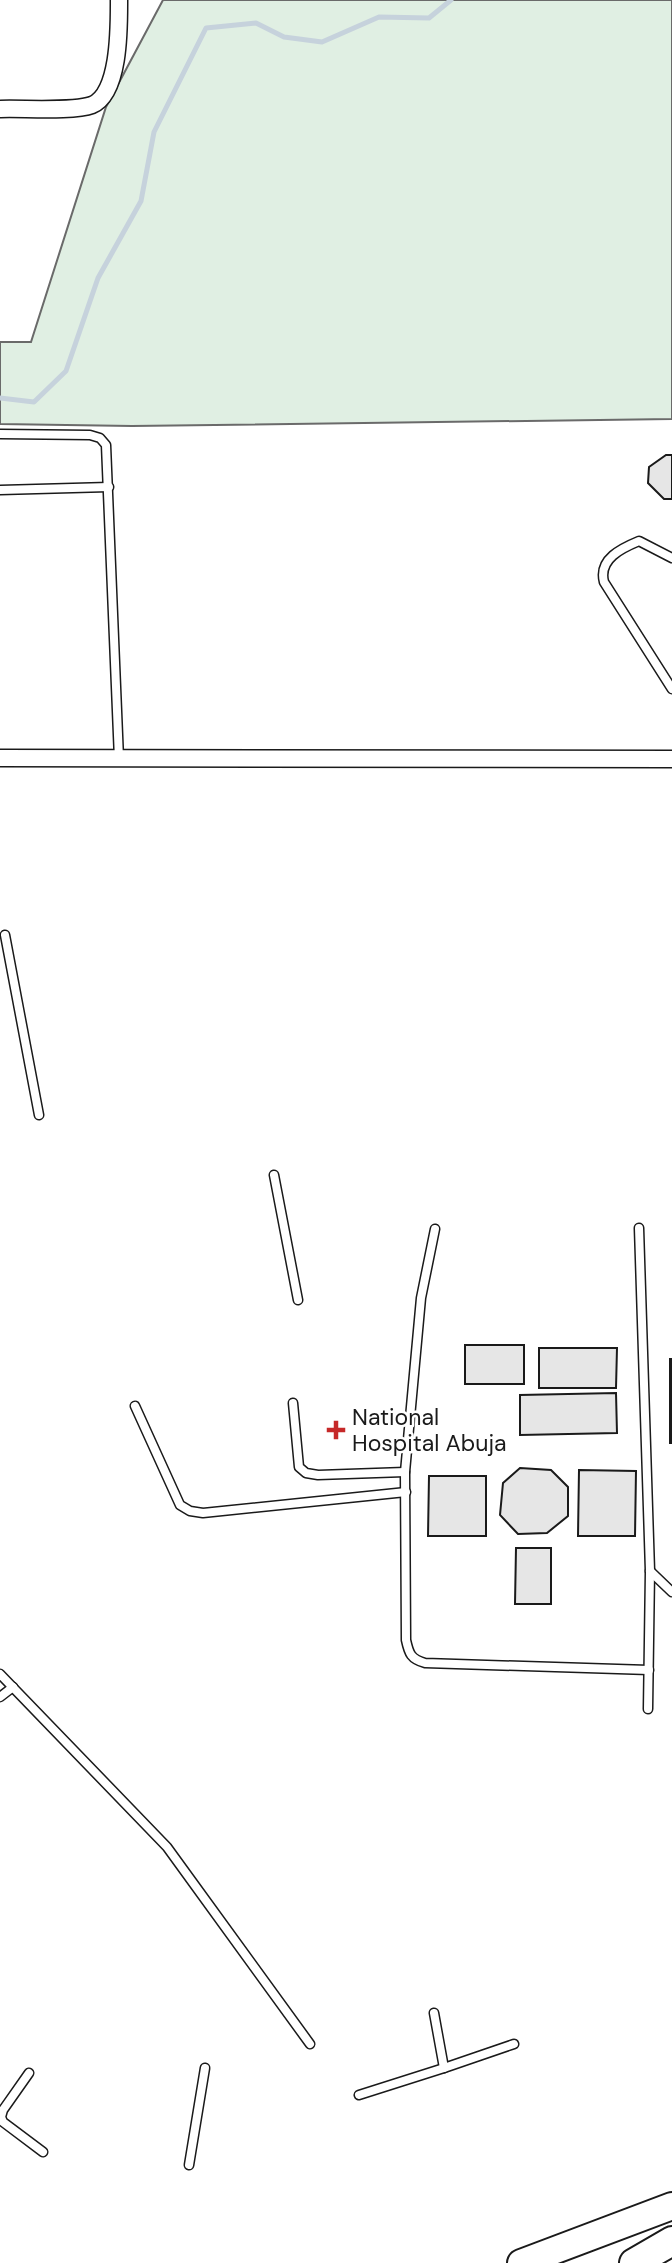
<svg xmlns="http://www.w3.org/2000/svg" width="672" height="2263" font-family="'DM Sans',sans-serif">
<rect width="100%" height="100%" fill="#fff"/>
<polygon fill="#e0efe3" stroke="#6a6a6a" stroke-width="2" points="163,0 672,0 672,419 132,426 0,424 0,342 31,342 106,107"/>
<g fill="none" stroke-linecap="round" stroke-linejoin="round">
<polyline stroke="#c6d2dc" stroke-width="5" points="0,398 34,402 66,371 98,278 141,201 154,132 206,28 256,23 284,37 322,42 379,17 429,18 451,0"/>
</g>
<g fill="#e6e6e6" stroke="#1a1a1a" stroke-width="2">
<polygon points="666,455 672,455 672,499 664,499 648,483 649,467"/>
<rect x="465" y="1345" width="59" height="39"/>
<polygon points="539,1348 617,1348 616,1388 539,1388"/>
<rect x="670" y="1359" width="2" height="84"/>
<polygon points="616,1393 617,1433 520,1435 520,1395"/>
<polygon points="520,1468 551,1470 568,1487 568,1516 547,1533 518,1534 500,1515 503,1483"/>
<polygon points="579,1470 636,1471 635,1536 578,1536"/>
<polygon points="429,1476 486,1476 486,1536 428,1536"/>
<polygon points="516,1548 551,1548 551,1604 515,1604"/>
</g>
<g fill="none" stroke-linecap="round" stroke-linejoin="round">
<defs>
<g id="service">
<polyline points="0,434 90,435 100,438 106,445 119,759"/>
<polyline points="0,490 109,487"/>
<path d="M672 558 639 541C622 548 598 559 604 582L672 689"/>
<polyline points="5,935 39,1115"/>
<polyline points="274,1175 298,1300"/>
<polyline points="639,1228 650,1571 648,1709"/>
<path d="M435 1229 421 1298 405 1472 406 1640C409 1654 411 1659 425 1663L649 1670"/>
<polyline points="293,1403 299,1467 306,1473 318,1475 405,1472"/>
<polyline points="135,1406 180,1505 190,1511 203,1513 406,1492"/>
<polyline points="650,1571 672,1592"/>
<polyline points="0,1674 167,1847 310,2044"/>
<polyline points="0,1697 13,1687"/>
<polyline points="434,2013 444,2068 514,2044"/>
<polyline points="29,2073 3,2110 1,2117 3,2122 43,2152"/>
<polyline points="359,2095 444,2068"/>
<polyline points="189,2165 205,2068"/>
</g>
<g id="minor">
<path d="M0 109C22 108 73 112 92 105 120 93 119 27 119 0"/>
<polyline points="0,758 672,759"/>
</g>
<polyline id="trunk" points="521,2263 672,2206"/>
<polyline id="motorway" points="634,2263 672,2241"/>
</defs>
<use href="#service" stroke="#1a1a1a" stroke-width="11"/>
<use href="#minor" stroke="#1a1a1a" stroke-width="19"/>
<use href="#trunk" stroke="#1a1a1a" stroke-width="30"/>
<use href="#motorway" stroke="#1a1a1a" stroke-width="32"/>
<use href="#service" stroke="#fff" stroke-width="8"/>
<use href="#minor" stroke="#fff" stroke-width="16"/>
<use href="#trunk" stroke="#fff" stroke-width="26"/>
<use href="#motorway" stroke="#fff" stroke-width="28"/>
</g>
<path fill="#c62828" stroke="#fff" stroke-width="2.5" d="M332.5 1419.5h7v7h7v7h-7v7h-7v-7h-7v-7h7z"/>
<g text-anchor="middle" stroke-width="5" stroke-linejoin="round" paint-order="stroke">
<g font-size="23" fill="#1a1a1a" stroke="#fff" text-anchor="start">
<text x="352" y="1425">National<tspan x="352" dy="26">Hospital Abuja</tspan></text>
</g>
</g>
</svg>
